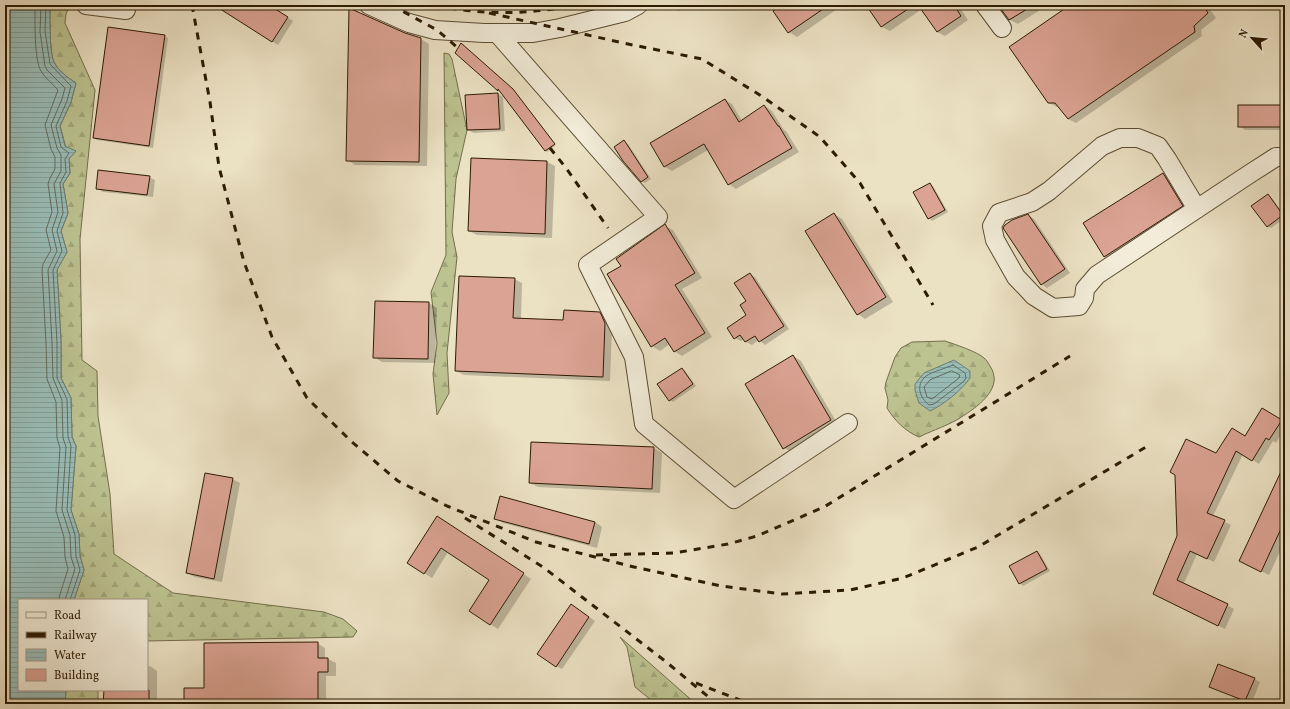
<svg xmlns="http://www.w3.org/2000/svg" width="1290" height="709" font-family="Vollkorn,serif">
<defs>
<pattern id="forest-firs" width="22" height="20" patternUnits="userSpaceOnUse"><rect width="22" height="20" fill="#bcc290"/><path d="M5 1l3.5 6h-7zM16 11l3.5 6h-7z" fill="#a2a67b"/></pattern>
<pattern id="water-rules" width="6" height="5" patternUnits="userSpaceOnUse"><rect width="6" height="5" fill="#99bdb8"/><path d="M0 2.5h6" fill="none" stroke="#84a29d"/></pattern>
</defs>
<rect width="100%" height="100%" fill="#ebe1c3"/>
<filter id="stains"><feTurbulence type="fractalNoise" baseFrequency=".005" numOctaves="4"/><feColorMatrix values="0 0 0 0 .2 0 0 0 0 .09 0 0 0 0 .02 0 0 0 .5 -.17"/></filter>
<radialGradient id="worn" r=".72"><stop offset=".6" stop-color="#630" stop-opacity="0"/><stop offset="1" stop-color="#630" stop-opacity=".3"/></radialGradient>
<g fill="url(#forest-firs)" stroke="#746e4a">
<path d="M50 5H70L66 14 65 23 95 90 80 239 82 360 97 371 98 416 110 494 114 554 173 593 324 612 343 619 357 631 353 637 147 641V600H74L84 570 80 556 79 534 71 510 76 446 72 437 71 398 61 378V342L57 269 67 252 61 231 68 213 63 184 70 173 69 159 60 126 71 102 76 83C68 78 60 72 55 64 49 56 50 17 50 5Z"/>
<polygon points="444,53 449,54 452,59 467,130 456,179 452,232 457,257 447,353 449,393 437,415 433,374 437,343 431,292 446,255"/>
<path d="M945 341C954 344 978 352 984 358 987 360 988 363 990 366 1004 387 980 405 963 416 950 425 933 430 919 437 905 431 895 421 887 408L888 400 885 388 886 382 895 357 901 348 912 342Z"/>
<polygon points="620,637 696,704 656,704 635,687 627,647"/>
<polygon points="66,690 98,690 98,704 65,704"/>
</g>
<g fill="url(#water-rules)" stroke="#6d7c70">
<path d="M5 5H50C50 17 49 56 55 64 60 72 68 78 76 83L71 102 60 126 65 146 76 151 69 159 70 173 63 184 68 213 61 231 67 252 57 270 61 342V378L71 398 72 437 76 446 71 510 79 534 80 556 84 570 74 600H19V690H66L65 704H5Z"/>
<path d="M954 360 970 371V378C962 390 943 405 930 411L919 403 915 390V384L924 373Z"/>
</g>
<g fill="#0003">
<polygon points="216,5 268,5 293,21 278,45"/>
<polygon points="672,5 688,5 679,11 675,9"/>
<polygon points="784,5 843,5 797,37 789,32"/>
<polygon points="869,5 958,5 968,20 945,36 937,32 922,9 890,31 882,27 868,6"/>
<polygon points="999,5 1048,5 1018,24 1010,20"/>
<polygon points="1072,5 1207,5 1216,18 1201,30 1202,36 1076,123 1068,119 1059,107 1057,107 1049,103"/>
<polygon points="404,34 421,39 429,44 427,166 355,165 347,160"/>
<polygon points="164,36 168,38 153,148 97,140 94,138"/>
<polygon points="456,52 514,91 556,145 547,152 546,151 499,88 499,90"/>
<polygon points="498,94 503,97 505,131 474,133 468,130"/>
<polygon points="725,100 732,104 742,121 765,106 772,111 784,130 786,131 799,152 736,189 729,184 708,150 672,171 665,167"/>
<polygon points="1285,106 1285,130 1245,130 1239,126"/>
<polygon points="624,141 628,144 651,179 645,183 642,181"/>
<polygon points="472,159 547,162 555,166 552,238 477,235 469,231"/>
<polygon points="1163,174 1171,178 1190,210 1113,261 1105,257 1084,223"/>
<polygon points="149,177 155,180 153,197 103,192 97,188"/>
<polygon points="930,184 933,186 948,212 932,221 929,218"/>
<polygon points="1268,195 1271,197 1285,216 1285,218 1271,228 1267,226"/>
<polygon points="834,214 842,219 893,302 865,319 858,314"/>
<polygon points="1028,215 1034,219 1070,273 1047,288 1042,284"/>
<polygon points="665,226 673,230 702,278 682,289 712,337 682,356 674,351 670,344 660,351 652,346 622,266"/>
<polygon points="750,274 755,277 789,329 765,345 759,340 752,345 746,342 744,339 741,341 735,338 748,316 747,301"/>
<polygon points="514,279 522,283 521,319 564,321 599,313 607,317 612,328 610,381 464,375 456,371"/>
<polygon points="376,302 429,303 437,308 435,363 382,362 374,357"/>
<polygon points="793,356 801,361 838,425 792,452 784,448"/>
<polygon points="682,369 685,371 696,386 673,402 669,400"/>
<polygon points="1262,409 1285,422 1285,428 1276,443 1273,441 1259,464 1243,454 1213,516 1231,525 1214,562 1197,554 1184,583 1234,609 1225,629 1154,594 1217,455 1245,437"/>
<polygon points="654,448 662,453 660,493 538,487 530,483"/>
<polygon points="1285,465 1285,541 1269,575 1240,561"/>
<polygon points="232,479 240,483 222,582 195,577 187,573"/>
<polygon points="496,518 595,522 602,527 597,548 503,523"/>
<polygon points="445,522 531,579 498,629 470,611 490,580 448,552 432,578 424,573"/>
<polygon points="1037,552 1040,554 1050,571 1023,586 1020,583"/>
<polygon points="577,609 595,621 562,669 556,666"/>
<polygon points="317,643 325,648 325,659 328,659 336,663 336,676 326,676 326,704 185,704 205,689"/>
<polygon points="150,666 157,671 157,704 104,704 105,690 147,690 147,667"/>
<polygon points="1254,679 1260,682 1251,704 1210,687"/>
</g>
<g fill="none" stroke-linecap="round" stroke-linejoin="round">
<g stroke="#626c5e" stroke-width="1">
<path d="M35 5C35 19 34 60 41 71 45 78 53 84 58 90L45 125 51 149 55 157V169L50 178 48 184 52 212 46 230 51 250 43 264 42 270 46 343 47 379 56 402 57 438 60 448 56 511 64 537 65 557 68 569 60 594 59 600"/>
<polyline points="41,5 40,32 45,66 47,70 65,88 62,99 51,125 57,148 61,155 61,171 54,184 58,212 52,230 57,251 48,270 52,343 53,378 62,400 63,438 66,447 62,510 70,535 71,557 75,569 65,600"/>
<polyline points="46,5 45,31 50,64 71,86 67,101 56,126 61,147 69,153 65,159 66,172 60,183 63,213 57,231 62,251 53,270 57,343 57,378 67,399 68,437 71,446 67,510 75,535 76,556 80,570 70,600"/>
<path d="M953 365 965 373 966 378 963 382 934 404 929 405C920 398 915 385 926 376 932 372 946 368 953 365Z"/>
<polygon points="952,371 960,375 959,378 932,399 927,397 924,387 930,380"/>
</g>
</g>
<g fill="#dba393" stroke="#2c1b03">
<polygon points="214,5 269,5 288,17 272,42"/>
<polygon points="782,5 829,5 788,33 773,11"/>
<polygon points="866,5 914,5 881,27"/>
<polygon points="918,5 954,5 961,16 937,32"/>
<polygon points="998,5 1034,5 1009,20"/>
<polygon points="1070,5 1203,5 1208,13 1194,26 1195,32 1068,119 1055,103 1048,103 1009,47"/>
<polygon points="349,8 405,33 421,38 419,162 346,161"/>
<polygon points="108,27 165,35 149,146 93,138"/>
<polygon points="461,43 513,89 555,144 545,151 498,89 498,91 455,53"/>
<polygon points="498,93 500,129 467,130 465,95"/>
<polygon points="725,99 739,122 764,105 778,126 779,126 792,148 728,185 704,144 664,167 650,143"/>
<rect x="1238" y="105" width="47" height="22"/>
<polygon points="624,140 648,177 641,182 623,161 614,147"/>
<polygon points="471,158 547,161 545,234 468,231"/>
<polygon points="98,170 150,176 147,195 96,189"/>
<polygon points="1163,173 1183,206 1104,257 1083,223"/>
<polygon points="930,183 945,210 928,219 913,192"/>
<polygon points="1268,194 1283,215 1267,227 1251,206"/>
<polygon points="834,213 886,297 857,315 805,231"/>
<polygon points="1028,214 1065,269 1041,285 1003,228 1005,225 1012,220"/>
<polygon points="665,224 695,273 675,285 705,333 674,352 665,338 651,347 607,274 621,266 616,259"/>
<polygon points="750,273 784,326 759,342 755,336 745,342 740,335 734,339 727,328 746,315 740,305 746,301 734,283"/>
<polygon points="459,276 515,278 513,318 563,320 564,310 600,312 605,323 603,377 455,371"/>
<polygon points="375,301 429,302 428,359 373,358"/>
<polygon points="793,355 831,420 783,449 745,384"/>
<polygon points="682,368 693,384 669,401 657,384"/>
<polygon points="1262,408 1282,420 1269,440 1266,438 1252,461 1236,451 1207,513 1225,520 1207,559 1190,551 1177,580 1228,604 1218,626 1153,594 1177,536 1175,475 1170,472 1186,439 1216,453 1232,428 1245,436"/>
<polygon points="531,442 654,447 652,489 529,483"/>
<polygon points="1285,463 1285,520 1261,572 1239,561"/>
<polygon points="205,473 233,478 214,579 186,573"/>
<polygon points="500,496 595,522 589,544 494,519"/>
<polygon points="437,516 524,573 490,625 469,611 489,580 441,548 424,574 407,563"/>
<polygon points="1037,551 1047,569 1019,584 1009,566"/>
<polygon points="571,604 589,617 556,667 537,654"/>
<polygon points="318,642 318,658 328,658 328,672 318,672 318,703 184,704 184,688 204,688 204,643"/>
<polygon points="1218,664 1255,678 1245,701 1209,687"/>
<polygon points="104,690 149,690 149,704 103,704"/>
</g>
<g fill="none" stroke-linecap="round" stroke-linejoin="round">
<defs>
<g id="minor">
<polyline points="86,5 126,10 126,5"/>
<polyline points="369,5 409,23 435,30 484,33 533,33 560,28 625,12 638,5"/>
<polyline points="985,5 1002,28"/>
<polyline points="497,33 658,217 588,265 634,357 644,424 734,499 848,423"/>
<polyline points="1197,209 1167,159 1158,146 1138,138 1120,138 1102,146 1049,191 1032,202 999,213 992,226 995,240 1016,277 1034,296 1053,308 1079,306 1084,298 1085,289 1097,275 1251,173 1276,157 1285,157"/>
</g>
</defs>
<use href="#minor" stroke="#5c4c33" stroke-width="20"/>
<use href="#minor" stroke="#f2ecd8" stroke-width="18"/>
<g stroke="#2c1b03" stroke-width="3" stroke-dasharray="7 7" stroke-linecap="butt">
<polyline points="192,5 210,102 219,167 244,262 272,337 307,398 352,442 398,481 447,506 536,542 634,567 721,586 782,594 850,590 903,578 978,547 1146,447"/>
<polyline points="391,5 437,30 458,48"/>
<path d="M436 5C476 15 533 15 573 5"/>
<polyline points="489,13 628,44 702,59 763,97 820,137 860,183 933,305"/>
<polyline points="550,148 566,168 608,228"/>
<polyline points="465,518 543,567 665,661 717,704"/>
<polyline points="596,555 674,553 728,544 757,536 824,507 1070,356"/>
<polyline points="696,683 750,704"/>
</g>
</g>
<rect width="1290" height="709" fill="none" stroke="#ebe1c3" stroke-width="20"/>
<rect x="6" y="6" width="1278" height="697" fill="none" stroke="#2c1b03" stroke-width="2"/>
<rect x="10" y="10" width="1270" height="689" fill="none" stroke="#2c1b03"/>
<rect x="18" y="599" width="130" height="92" fill="#f2ecd8" stroke="#a39883"/>
<rect x="26" y="612" width="20" height="6" fill="#f2ecd8" stroke="#a39883"/>
<text x="54" y="619" font-size="12" fill="#2c1b03">Road</text>
<rect x="26" y="632" width="20" height="6" fill="#2c1b03" stroke="#a39883"/>
<text x="54" y="639" font-size="12" fill="#2c1b03">Railway</text>
<rect x="26" y="649" width="20" height="12" fill="url(#water-rules)" stroke="#a39883"/>
<text x="54" y="659" font-size="12" fill="#2c1b03">Water</text>
<rect x="26" y="669" width="20" height="12" fill="#dba393" stroke="#a39883"/>
<text x="54" y="679" font-size="12" fill="#2c1b03">Building</text>
<g transform="translate(1252 38) rotate(297)" stroke="#f2ecd8" stroke-width="3" paint-order="stroke">
<path d="M0-3L7 15L0 10L-7 15Z" fill="#2c1b03"/>
<text y="-6" font-size="11" font-weight="bold" text-anchor="middle" fill="#2c1b03">N</text>
</g>
<rect width="100%" height="100%" filter="url(#stains)"/>
<rect width="100%" height="100%" fill="url(#worn)"/>
</svg>
